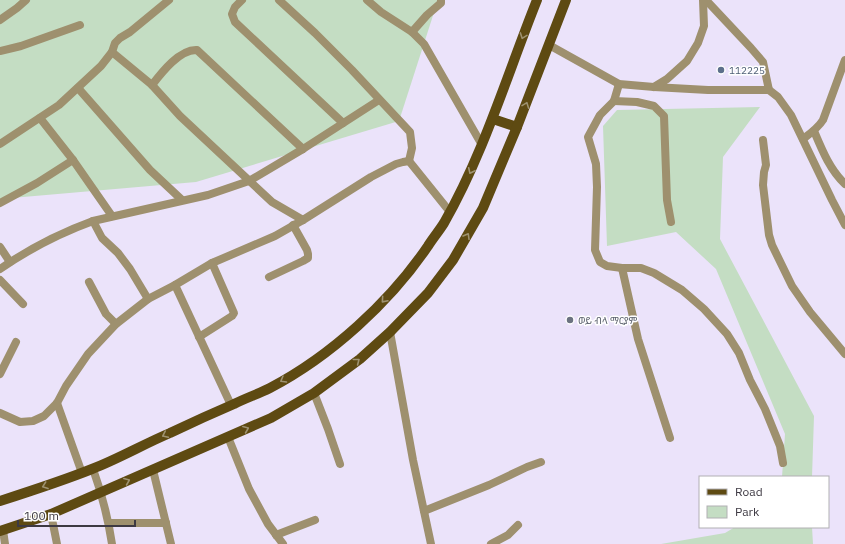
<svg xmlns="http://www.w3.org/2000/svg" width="845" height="544" font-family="'IBM Plex Sans','Noto Sans Ethiopic',sans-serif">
<rect width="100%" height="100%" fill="#ebe3fa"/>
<g fill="#c4ddc3">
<polygon points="0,0 438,0 399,121 196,182 0,199"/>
<polygon points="760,107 723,157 720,239 814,416 812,477 782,477 785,434 716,269 676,232 607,246 603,126 617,110"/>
<polygon points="735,527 812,527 813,544 661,544 725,533"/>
</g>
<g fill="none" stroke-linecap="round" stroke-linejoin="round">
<g stroke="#9e906e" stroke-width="8">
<polyline points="242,0 235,7 232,14 235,22 343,123"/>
<polyline points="279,0 315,33 352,70 410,132 412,148 409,161"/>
<polyline points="367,0 381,12 412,32 424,44 482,145"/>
<polyline points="706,0 751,48 763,62 769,90"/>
<polyline points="0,20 17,8 26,0"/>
<polyline points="412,32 427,15 441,3 441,0"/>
<polyline points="549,45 619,84 654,87 708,90 769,90 778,97 791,115 832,200 845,225"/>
<polyline points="0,51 21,46 80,25"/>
<polyline points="112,52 152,85 180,116 272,202 303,220"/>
<polyline points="619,84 614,101 600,115 588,137 596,164 597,187 595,250 600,262 607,266 622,268 641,268 654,273 682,290 704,309 727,334 739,353 750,380 765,409 780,446 783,463"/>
<path d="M152 85C162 72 180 49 197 50L303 149"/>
<polyline points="654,87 667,79 687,61 698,43 704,26 703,0"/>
<polyline points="78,88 150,170 182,200"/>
<polyline points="614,101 637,102 654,106 664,116 667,200 671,222"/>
<polyline points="40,118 73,160 112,216"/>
<path d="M814 131C822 150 830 170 845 184"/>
<path d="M803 139C811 133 818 128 823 120L845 60"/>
<polyline points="763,140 766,165 764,172 763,185 769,235 772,245 792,286 810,312 845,354"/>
<polyline points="0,144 59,105 101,66 112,52 115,43 120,38 130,32 169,0"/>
<polyline points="409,161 450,212"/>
<polyline points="0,203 37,183 73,160"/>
<polyline points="93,221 208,195 249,181 303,149 379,100"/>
<polyline points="0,247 10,262"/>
<polyline points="622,268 638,339 670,438"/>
<path d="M0 269C29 249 60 233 93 221L102 238 118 253 130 269 148 299"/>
<polyline points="269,277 303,261 308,258 308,254 307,250 293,225"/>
<polyline points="0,280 23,304"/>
<polyline points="89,282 106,314 116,324"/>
<polyline points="175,285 212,263 275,236 303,220 371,177 396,164 403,162 409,161"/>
<polyline points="390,332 413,460 431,544"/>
<polyline points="199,337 232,316 234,313 212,263"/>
<polyline points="0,374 16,342"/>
<polyline points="314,393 328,429 340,464"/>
<polyline points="57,403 82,473"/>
<polyline points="0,413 20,422 33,421 44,416 57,403 66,386 88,354 116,324 148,299 175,285 231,405"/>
<polyline points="228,437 249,489 268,524 283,544"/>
<path d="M93 469C102 494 108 518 112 544"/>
<polyline points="153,470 171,544"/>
<polyline points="424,511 489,485 527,467 541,462"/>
<polyline points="51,514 57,544"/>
<polyline points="109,523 166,523"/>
<polyline points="3,530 5,544"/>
<polyline points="276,535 315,520"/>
<polyline points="491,544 508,535 518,525"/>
</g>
<g stroke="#5e4a12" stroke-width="10">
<polyline points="493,119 517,127"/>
<path d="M0 501C31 491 62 481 92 469 118 459 144 444 170 433 191 423 213 413 234 404 246 398 258 394 270 388 331 356 390 302 428 246 433 238 439 231 444 223 484 153 507 75 537 0"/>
<polyline points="0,531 51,514 271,418 314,393 360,359 390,332 428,293 453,260 483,208 517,127 566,0"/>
</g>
</g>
<defs><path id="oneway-chevron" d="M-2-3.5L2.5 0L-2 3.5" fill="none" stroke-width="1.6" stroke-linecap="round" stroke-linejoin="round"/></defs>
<g stroke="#9e9271">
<use href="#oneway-chevron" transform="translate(523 36) rotate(110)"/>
<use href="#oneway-chevron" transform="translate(526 105) rotate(-69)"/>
<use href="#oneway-chevron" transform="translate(471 171) rotate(115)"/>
<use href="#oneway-chevron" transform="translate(467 236) rotate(-60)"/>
<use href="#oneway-chevron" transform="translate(384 300) rotate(131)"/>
<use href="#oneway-chevron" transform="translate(357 361) rotate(-38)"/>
<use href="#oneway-chevron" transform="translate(283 380) rotate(150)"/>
<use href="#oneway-chevron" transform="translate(246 429) rotate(-23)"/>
<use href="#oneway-chevron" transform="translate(165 435) rotate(155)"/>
<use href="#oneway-chevron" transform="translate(127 481) rotate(-23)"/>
<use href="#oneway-chevron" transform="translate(45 486) rotate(160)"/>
</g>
<circle fill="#5c6f8a" stroke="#fff" stroke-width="1.5" cx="721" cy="70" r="4"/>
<circle fill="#6b7280" stroke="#fff" stroke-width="1.5" cx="570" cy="320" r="4"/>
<g text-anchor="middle" stroke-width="3" stroke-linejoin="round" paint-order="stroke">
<g font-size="10" fill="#4e5e75" stroke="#fff" text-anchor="start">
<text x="729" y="74">112225</text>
</g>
<g font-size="10" fill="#5b616d" stroke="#fff" text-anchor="start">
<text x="578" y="324">ወይ ብላ ማርያም</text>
</g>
</g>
<rect x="699" y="476" width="130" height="52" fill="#ffffff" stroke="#b1b0b3"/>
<rect x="707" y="489" width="20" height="6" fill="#5e4a12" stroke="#b1b0b3"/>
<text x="735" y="496" font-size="12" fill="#3d3942">Road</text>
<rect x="707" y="506" width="20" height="12" fill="#c4ddc3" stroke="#b1b0b3"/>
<text x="735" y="516" font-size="12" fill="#3d3942">Park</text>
<path d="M18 520v6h117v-6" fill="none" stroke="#3d3942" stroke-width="2"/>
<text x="24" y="520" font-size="12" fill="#3d3942" stroke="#ffffff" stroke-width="3" paint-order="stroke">100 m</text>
</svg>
